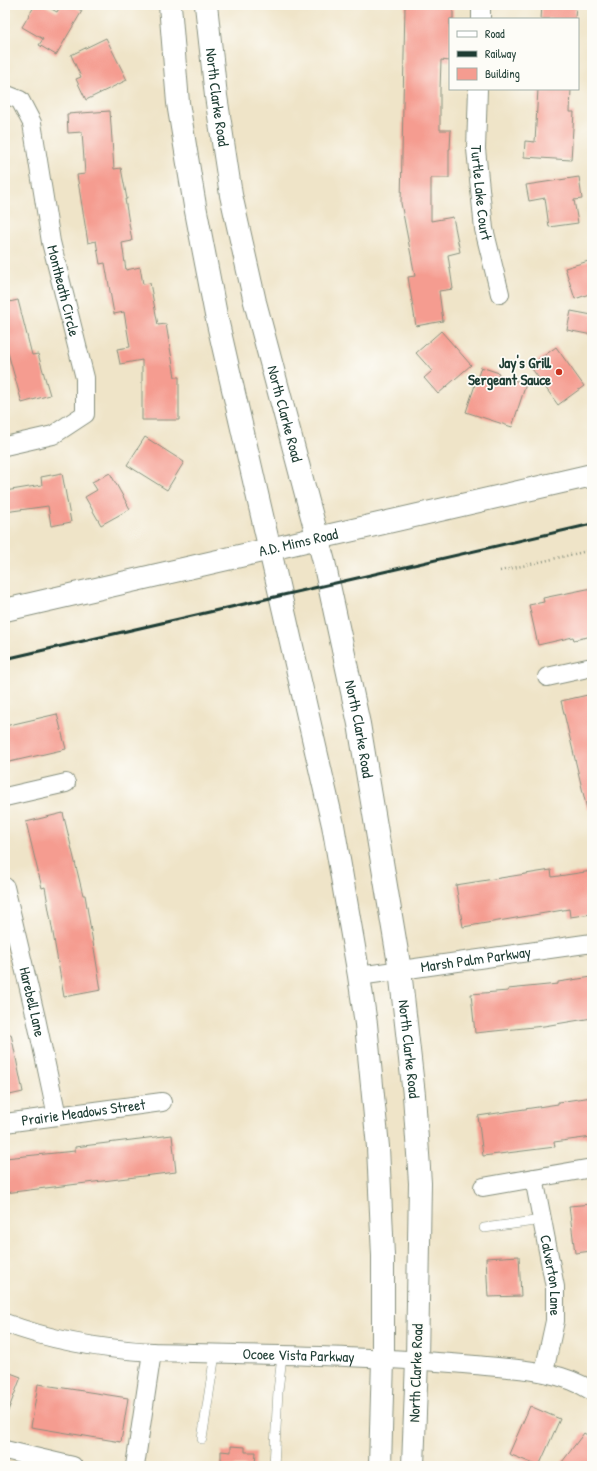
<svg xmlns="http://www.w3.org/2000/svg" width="597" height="1471" font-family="'Patrick Hand',sans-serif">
<rect width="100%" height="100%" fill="#fdfcf7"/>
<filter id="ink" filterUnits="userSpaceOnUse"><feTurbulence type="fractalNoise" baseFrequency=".025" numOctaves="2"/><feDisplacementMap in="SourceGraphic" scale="8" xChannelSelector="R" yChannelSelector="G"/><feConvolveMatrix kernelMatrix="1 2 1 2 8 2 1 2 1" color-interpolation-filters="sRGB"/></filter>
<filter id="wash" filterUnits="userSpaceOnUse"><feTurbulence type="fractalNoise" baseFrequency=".012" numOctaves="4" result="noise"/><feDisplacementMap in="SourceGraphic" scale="16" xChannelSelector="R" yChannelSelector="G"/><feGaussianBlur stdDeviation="0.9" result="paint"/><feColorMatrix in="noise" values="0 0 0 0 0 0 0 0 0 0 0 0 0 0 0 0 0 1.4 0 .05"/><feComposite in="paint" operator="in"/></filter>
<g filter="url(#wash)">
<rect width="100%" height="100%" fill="#efe4c8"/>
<g id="blocks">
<g fill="#f59c90">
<polygon points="35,5 44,5 57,12 61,5 71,5 82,11 56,55 39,45 43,39 22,27"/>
<polygon points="405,5 453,5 453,19 450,19 450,61 441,60 440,90 440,130 451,130 450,149 449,149 449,178 431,178 431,221 453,217 460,252 448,255 453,289 439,291 443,321 416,326 408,277 415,276 401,203"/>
<polygon points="542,5 576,5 575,19 541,19"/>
<polygon points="106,38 127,80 86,100 76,79 81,77 71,55"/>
<polygon points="538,89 571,89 570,112 574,112 571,160 524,157 525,141 535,142"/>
<polygon points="110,111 114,169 121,168 127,199 125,199 132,241 122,243 126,270 140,267 143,284 150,283 158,325 166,324 175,377 179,377 179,420 142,420 142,360 120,364 117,349 130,347 124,312 114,314 105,263 100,264 96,241 88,243 77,175 85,174 82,132 68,133 67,114"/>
<polygon points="579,177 582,199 574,200 578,223 549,227 545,198 529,201 526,185"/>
<polygon points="592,260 592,293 575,299 565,268"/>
<polygon points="18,300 32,355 38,354 50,395 22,403 5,342 5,303"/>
<polygon points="571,311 592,315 592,335 567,330"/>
<polygon points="441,331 471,365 438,394 424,378 432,371 416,353"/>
<polygon points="556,347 584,386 558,405 530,366"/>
<polygon points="481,367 499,373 498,375 526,384 512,427 466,412"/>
<polygon points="145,437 184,462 167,490 127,465"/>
<polygon points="62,473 71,522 51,526 48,506 5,512 5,491 42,485 41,477"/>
<polygon points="110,473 130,509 101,525 85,497 97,490 92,482"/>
<polygon points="592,588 592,636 574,640 573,637 538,645 529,605 544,602 543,598"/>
<polygon points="592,694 592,808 587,809 561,701"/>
<polygon points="57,714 66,749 5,763 5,726"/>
<polygon points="63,813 83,895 85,895 101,990 64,997 45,887 42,888 26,822"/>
<polygon points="551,870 552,877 592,871 592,914 570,917 569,909 463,927 456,885"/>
<polygon points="592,977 592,1018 544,1026 475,1033 471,994 508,991 508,989 558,984 558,982"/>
<polygon points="11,1034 23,1092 5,1096 5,1035"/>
<polygon points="592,1097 592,1137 554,1142 555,1147 483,1156 478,1116 558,1104 558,1102"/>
<polygon points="172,1135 176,1172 5,1193 5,1158 75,1151 75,1147"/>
<polygon points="592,1204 592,1251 575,1253 569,1206"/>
<polygon points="519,1256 521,1296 488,1297 486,1258"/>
<polygon points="5,1371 21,1377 6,1416 5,1416"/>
<polygon points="38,1384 128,1398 121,1442 31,1427"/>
<polygon points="530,1406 560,1419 539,1466 509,1454"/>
<polygon points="584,1433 592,1438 592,1466 559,1466"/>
<polygon points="231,1446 245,1447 245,1452 256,1452 255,1466 221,1466 221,1451 231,1452"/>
</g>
</g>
</g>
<g filter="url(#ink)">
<use href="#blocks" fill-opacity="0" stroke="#87907e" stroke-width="1"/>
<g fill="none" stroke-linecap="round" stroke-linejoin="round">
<defs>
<g id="service">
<polyline points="484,1228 542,1220"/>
<polyline points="202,1439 215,1354"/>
<polyline points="274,1466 278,1391 282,1356"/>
</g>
<g id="minor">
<polyline points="481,19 481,5"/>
<path id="s1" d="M478 89 476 149 484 229 500 294"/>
<path id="s2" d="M5 94 20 100 32 123 51 242 85 378V414L53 435 5 446"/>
<polyline points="547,677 592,667"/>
<polyline points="5,797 66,783"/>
<path id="s3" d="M5 887 36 1018 57 1116"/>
<path id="s4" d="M359 976 592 943"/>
<path id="s5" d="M5 1123 162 1102"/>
<path id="s6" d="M534 1178 555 1287V1321L544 1372"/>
<polyline points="483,1187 592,1168"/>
<path id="s7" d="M5 1323C52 1341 102 1349 152 1352 260 1355 368 1355 475 1365 513 1369 559 1369 592 1391"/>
<polyline points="5,1450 73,1466"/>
<polyline points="135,1466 152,1352"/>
</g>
<g id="tertiary">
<polyline points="170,5 178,103 195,206 216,315 333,825 359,976 366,1024 378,1147 383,1256 383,1359 380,1466"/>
<path id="s8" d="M206 5 216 96 231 195 255 302 324 562 359 724 400 970 414 1095 420 1183 417 1360 413 1466"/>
<path id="s9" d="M5 610 592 475"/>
</g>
</defs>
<use href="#service" stroke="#87907e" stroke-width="10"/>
<use href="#minor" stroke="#87907e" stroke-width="20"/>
<use href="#tertiary" stroke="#87907e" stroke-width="24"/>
<polyline stroke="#87907e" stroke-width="2.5" stroke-dasharray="1 3" stroke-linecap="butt" points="500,571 592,550"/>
<use href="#service" stroke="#fff" stroke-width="9"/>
<use href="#minor" stroke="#fff" stroke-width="18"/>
<use href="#tertiary" stroke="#fff" stroke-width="22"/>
<polyline stroke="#1f3d34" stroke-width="3" points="5,659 592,524"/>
</g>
</g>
<circle fill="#c8321e" stroke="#fdfcf7" stroke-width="1.5" cx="559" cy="372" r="4"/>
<g text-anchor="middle" stroke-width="3.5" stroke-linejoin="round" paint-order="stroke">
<g font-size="15" fill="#1f3d34" stroke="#fdfcf7">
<text dy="5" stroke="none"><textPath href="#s8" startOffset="93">North Clarke Road</textPath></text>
<text dy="5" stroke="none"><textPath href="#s1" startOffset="104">Turtle Lake Court</textPath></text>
<text dy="5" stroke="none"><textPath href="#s2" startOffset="213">Montheath Circle</textPath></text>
<text dy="5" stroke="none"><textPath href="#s8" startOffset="417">North Clarke Road</textPath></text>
<text dy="5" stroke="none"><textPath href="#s9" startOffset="301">A.D. Mims Road</textPath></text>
<text dy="5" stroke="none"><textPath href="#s8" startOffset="741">North Clarke Road</textPath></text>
<text dy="5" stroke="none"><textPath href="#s4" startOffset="118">Marsh Palm Parkway</textPath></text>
<text dy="5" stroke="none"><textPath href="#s3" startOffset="118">Harebell Lane</textPath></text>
<text dy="5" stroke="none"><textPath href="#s8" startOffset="1065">North Clarke Road</textPath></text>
<text dy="5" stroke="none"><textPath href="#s5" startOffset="79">Prairie Meadows Street</textPath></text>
<text dy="5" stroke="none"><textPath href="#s6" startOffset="99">Calverton Lane</textPath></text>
<text dy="5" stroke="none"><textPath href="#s7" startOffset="297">Ocoee Vista Parkway</textPath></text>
<text transform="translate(416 1373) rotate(-88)" y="5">North Clarke Road</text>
</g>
<g font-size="15" font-weight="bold" fill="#1f3d34" stroke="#fdfcf7" text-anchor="end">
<text x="551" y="368">Jay's Grill<tspan x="551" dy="17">Sergeant Sauce</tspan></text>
</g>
</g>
<rect width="597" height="1471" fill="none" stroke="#fdfcf7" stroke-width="20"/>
<rect x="449" y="18" width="130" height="72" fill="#fdfcf7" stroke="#a4b0a9"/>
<rect x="457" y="31" width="20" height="6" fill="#ffffff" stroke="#a4b0a9"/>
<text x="485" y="38" font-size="12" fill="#1f3d34">Road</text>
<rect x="457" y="51" width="20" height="6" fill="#1f3d34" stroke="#a4b0a9"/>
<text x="485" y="58" font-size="12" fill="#1f3d34">Railway</text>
<rect x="457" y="68" width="20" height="12" fill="#f59c90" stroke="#a4b0a9"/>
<text x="485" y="78" font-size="12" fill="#1f3d34">Building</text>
</svg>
